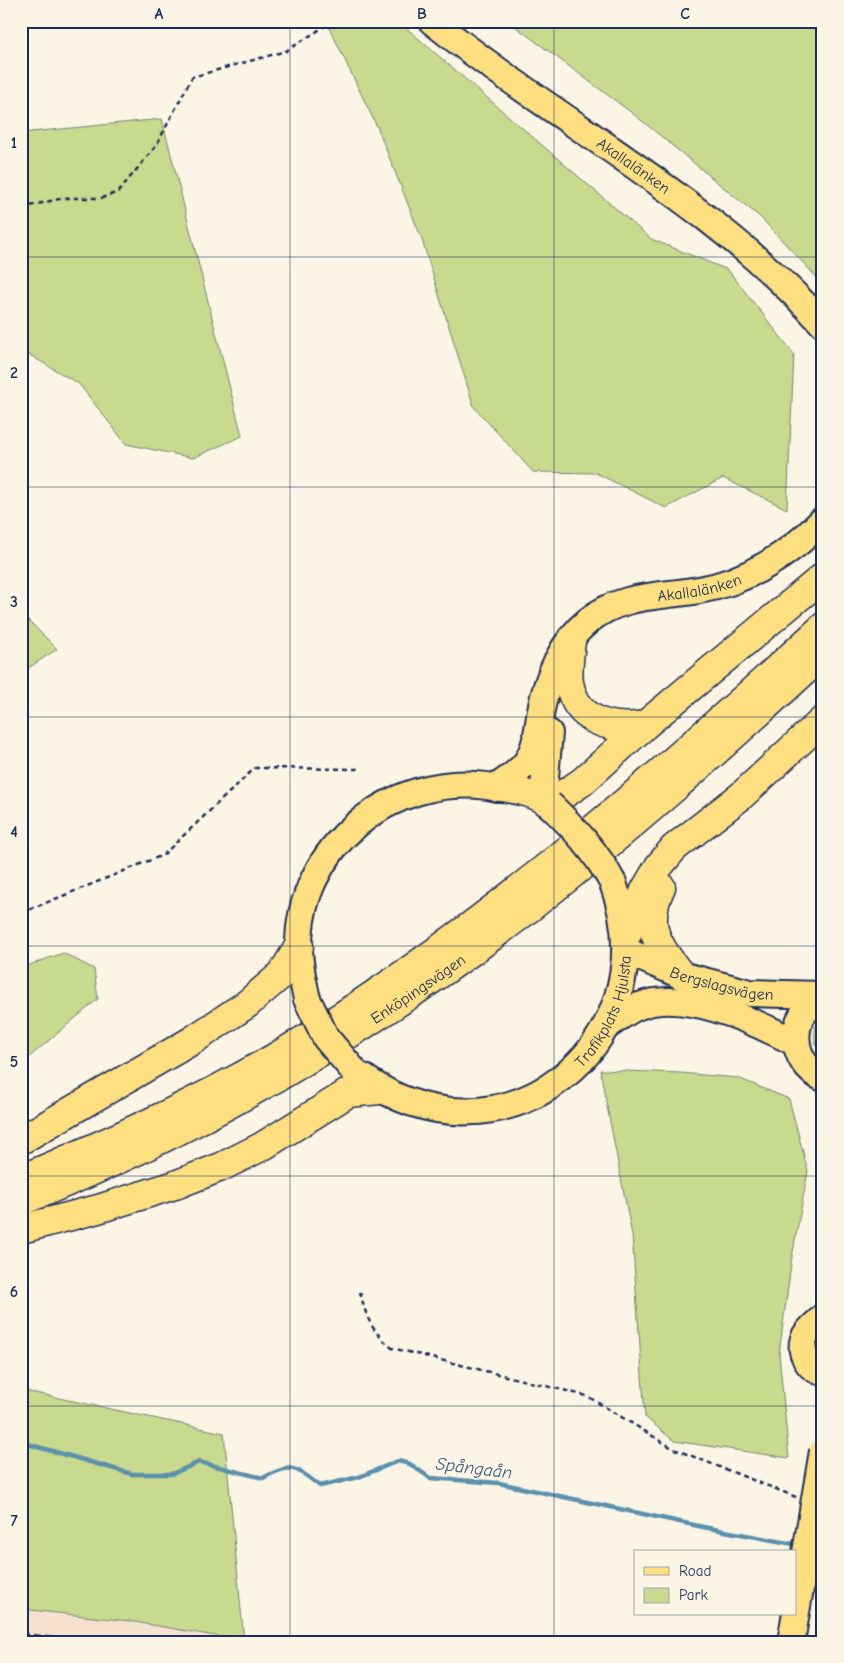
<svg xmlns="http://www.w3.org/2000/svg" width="844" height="1663" font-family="'Comic Neue',sans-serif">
<rect width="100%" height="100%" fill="#fcf5e5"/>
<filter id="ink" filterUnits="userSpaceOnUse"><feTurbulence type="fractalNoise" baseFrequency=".02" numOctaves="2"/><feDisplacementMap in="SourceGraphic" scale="10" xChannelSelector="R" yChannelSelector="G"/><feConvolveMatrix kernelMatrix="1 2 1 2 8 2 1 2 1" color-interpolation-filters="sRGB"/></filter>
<g filter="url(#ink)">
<polygon fill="#f6e1d0" points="21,1609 129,1621 248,1642 21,1642"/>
<g fill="#c9d98d" stroke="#728476">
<polygon points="329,21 398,21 651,239 728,270 794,354 787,509 723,478 666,508 596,473 533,472 474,407 421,237 378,129 330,29"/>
<polygon points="508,21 823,21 823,284 761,218 636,116"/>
<polygon points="162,119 242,436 193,458 126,444 79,384 21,350 21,133"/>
<polygon points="21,613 57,649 21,673"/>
<polygon points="63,953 94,969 98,999 21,1064 21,968"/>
<path d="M823 1016V1055C812 1044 811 1028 823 1016Z"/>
<polygon points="600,1070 681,1073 738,1078 789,1099 808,1171 792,1257 779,1354 789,1458 674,1441 645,1417 632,1235"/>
<polygon points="823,1334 823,1361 816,1355 815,1342"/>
<polygon points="21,1390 224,1433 244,1641 129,1621 21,1609"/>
</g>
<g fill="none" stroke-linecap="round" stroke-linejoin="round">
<g stroke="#5a91ad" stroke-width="4.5">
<path d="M21 1442 132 1474H172L199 1462 263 1478C292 1462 295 1467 320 1486L359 1477 398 1461 410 1464 430 1478 499 1483 703 1527 799 1545"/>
<polyline points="814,1548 823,1550"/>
</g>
<defs>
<g id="major">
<path id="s1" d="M432 21C560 124 712 201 823 324"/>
<path id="s2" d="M496 788C506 780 517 774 525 764 537 749 538 727 541 710 547 678 562 642 588 621 620 594 660 597 699 590 747 582 790 554 823 520"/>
<polyline points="543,799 549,733"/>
<path id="s3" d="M626 951 681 975 750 993 823 995"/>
<path d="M307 999C303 982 299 965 299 947 298 847 392 773 487 786 508 789 532 791 549 804"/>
<path d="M823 999C786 1012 789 1064 823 1078"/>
<path d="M607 1026C617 1019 628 1010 639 1006 684 988 756 1022 796 1043"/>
<path id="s4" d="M363 1077C502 1177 672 1043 613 883"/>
<path d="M823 1317C817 1324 808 1329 804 1338 799 1352 808 1369 823 1372"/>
</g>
<g id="highway">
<path d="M571 641C570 654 567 670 569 683 577 723 611 730 645 725"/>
<polyline points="549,804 582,782 645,725 823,577"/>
<path d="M661 887C643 925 657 945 681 975"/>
<polyline points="626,936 645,890 659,866 674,848 741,796 823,720"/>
<polyline points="21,1140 193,1040 247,1004 282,974 299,946"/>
<path d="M21 1179C107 1143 193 1105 274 1058 475 939 651 784 823 627"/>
<path id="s5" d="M21 1201C200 1131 365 1033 518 917 624 835 724 745 823 654"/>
<polyline points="21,1229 98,1209 175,1185 221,1167 263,1146 348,1093 380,1090"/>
</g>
</defs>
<use href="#major" stroke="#1b2f5e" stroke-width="30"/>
<use href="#highway" stroke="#1b2f5e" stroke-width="31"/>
<g stroke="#1b2f5e" stroke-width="2.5" stroke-dasharray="5 4" stroke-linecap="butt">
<polyline points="21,208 63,198 102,198 118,192 156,146 192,77 286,51 333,21"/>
<polyline points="21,913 163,855 255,768 359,769"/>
<path d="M360 1292C367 1319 370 1329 392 1348L587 1396 674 1449 796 1497"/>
</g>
<use href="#major" stroke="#ffdf80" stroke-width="26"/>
<use href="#highway" stroke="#ffdf80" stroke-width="28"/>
<polyline stroke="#1b2f5e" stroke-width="4" stroke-dasharray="8 4" stroke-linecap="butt" points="21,1634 77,1642"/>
<defs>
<g id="major-bridge">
<path d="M549 804C574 828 596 851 613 883"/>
<polyline points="307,999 326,1038 354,1071"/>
<polyline points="791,1642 823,1451"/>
</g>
</defs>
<use href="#major-bridge" stroke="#1b2f5e" stroke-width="30" stroke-linecap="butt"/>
<use href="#major-bridge" stroke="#ffdf80" stroke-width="26"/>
</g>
</g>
<path fill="none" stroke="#1b2f5e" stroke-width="1" stroke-opacity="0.55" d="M290 21V1642M554 21V1642M21 257H823M21 487H823M21 717H823M21 946H823M21 1176H823M21 1406H823"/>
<g text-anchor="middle" stroke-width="4" stroke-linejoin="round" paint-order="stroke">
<g font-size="16" fill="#1b2f5e" stroke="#fcf5e5">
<text dy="6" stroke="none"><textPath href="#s1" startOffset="248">Akallalänken</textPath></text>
<text dy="6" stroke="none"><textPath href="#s2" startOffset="315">Akallalänken</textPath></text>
<text dy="6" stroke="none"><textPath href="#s3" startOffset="102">Bergslagsvägen</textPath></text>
<text dy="6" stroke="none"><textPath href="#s5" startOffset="451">Enköpingsvägen</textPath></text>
<text dy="6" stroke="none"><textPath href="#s4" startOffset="295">Trafikplats Hjulsta</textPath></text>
</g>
<g font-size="18" font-style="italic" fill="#35587f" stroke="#fcf5e5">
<text transform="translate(474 1468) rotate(7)" y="6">Spångaån</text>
</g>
</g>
<rect width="844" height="1663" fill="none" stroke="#fcf5e5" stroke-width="55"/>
<rect x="634" y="1550" width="162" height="65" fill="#fcf5e5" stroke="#a2a6af"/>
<rect x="644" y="1567" width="25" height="8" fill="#ffdf80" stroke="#a2a6af"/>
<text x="679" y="1576" font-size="15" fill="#1b2f5e">Road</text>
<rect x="644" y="1588" width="25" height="15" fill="#c9d98d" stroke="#a2a6af"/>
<text x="679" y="1600" font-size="15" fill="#1b2f5e">Park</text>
<rect x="28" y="28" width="788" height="1608" fill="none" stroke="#1b2f5e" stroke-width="2"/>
<g font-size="16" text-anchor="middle" font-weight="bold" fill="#1b2f5e">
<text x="159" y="19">A</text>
<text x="422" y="19">B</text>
<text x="685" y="19">C</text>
<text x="14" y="148">1</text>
<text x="14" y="378">2</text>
<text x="14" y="607">3</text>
<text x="14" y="837">4</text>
<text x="14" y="1067">5</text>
<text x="14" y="1297">6</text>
<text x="14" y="1526">7</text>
</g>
</svg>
